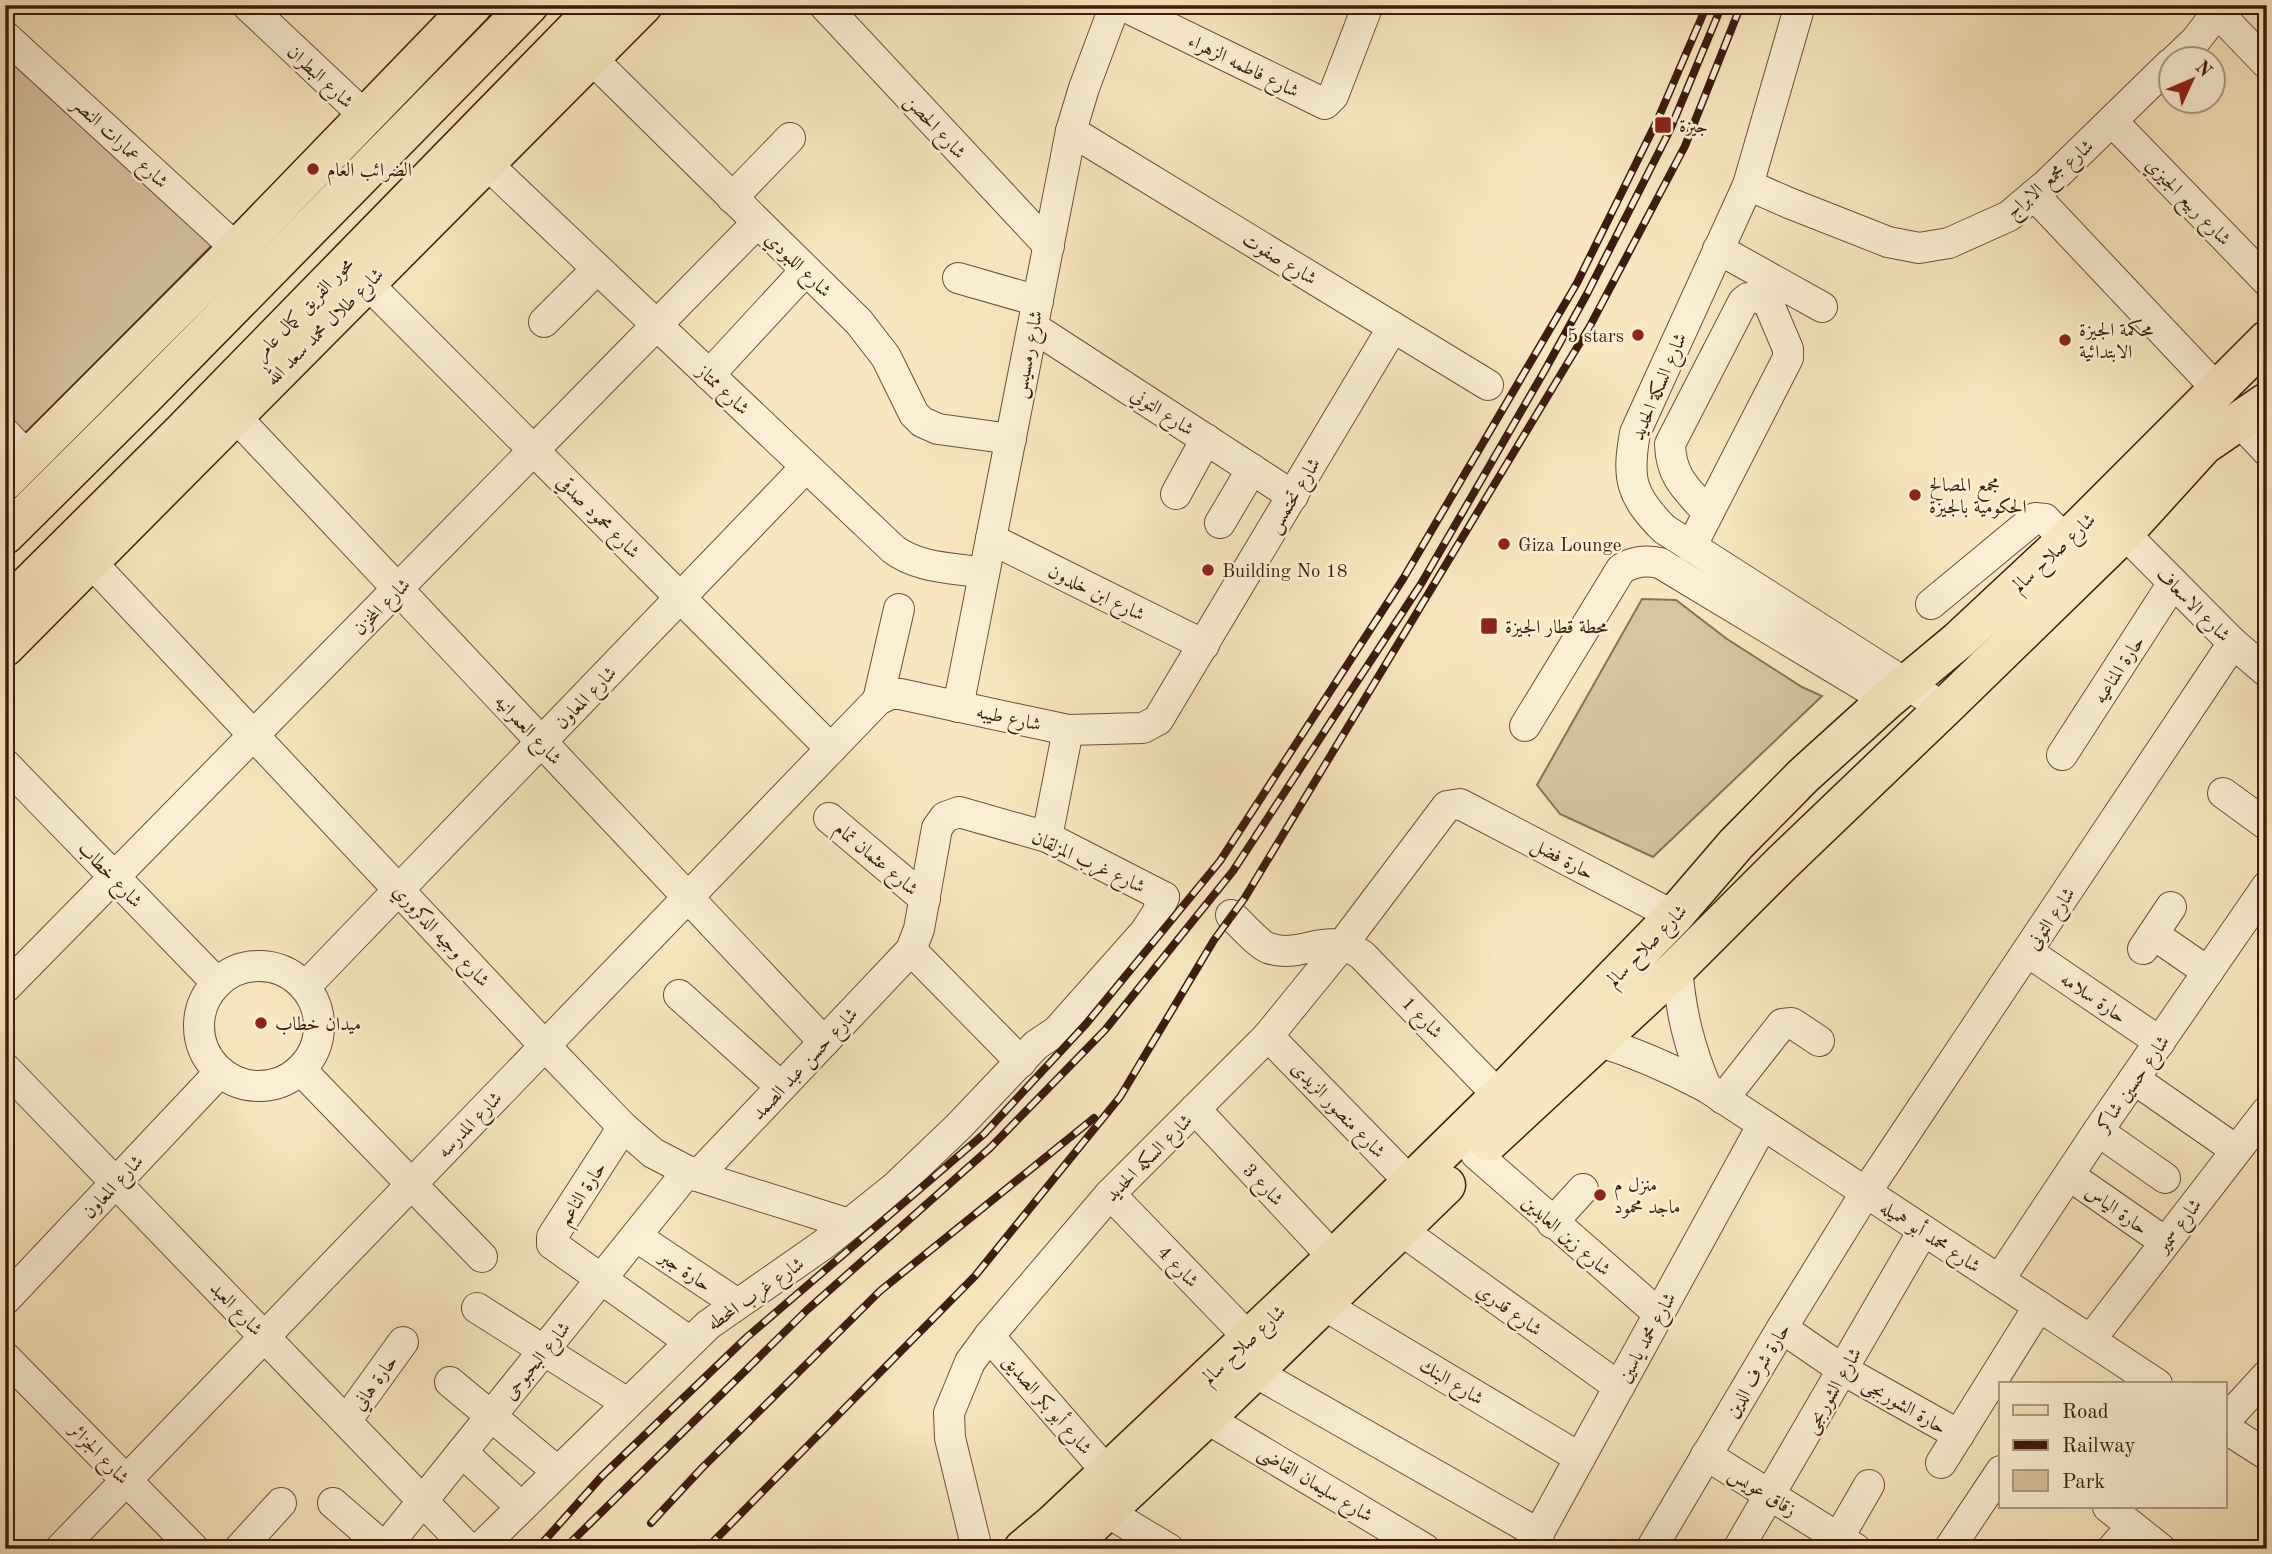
<svg xmlns="http://www.w3.org/2000/svg" width="2272" height="1554" font-family="'Old Standard TT',Amiri,serif">
<rect width="100%" height="100%" fill="#f7e6bf"/>
<filter id="stains"><feTurbulence type="fractalNoise" baseFrequency=".00286" numOctaves="4"/><feColorMatrix values="0 0 0 0 .2 0 0 0 0 .09 0 0 0 0 .02 0 0 0 .5 -.17"/></filter>
<radialGradient id="worn" r=".72"><stop offset=".6" stop-color="#630" stop-opacity="0"/><stop offset="1" stop-color="#630" stop-opacity=".3"/></radialGradient>
<g fill="#d7c4a1" stroke="#8a7058" stroke-width="2">
<polygon points="5,45 218,239 5,455"/>
<polygon points="1642,599 1676,600 1727,639 1802,687 1822,696 1653,857 1560,814 1537,785"/>
</g>
<g fill="none" stroke-linecap="round" stroke-linejoin="round">
<defs>
<g id="minor">
<polyline points="247,5 366,117"/>
<polyline points="824,5 1049,246"/>
<polyline points="1122,5 1325,104 1333,96 1368,5"/>
<path d="M1800 5 1748 185 1635 433C1627 478 1630 495 1664 529L1944 708"/>
<polyline points="2218,13 2267,64"/>
<polyline points="5,36 237,249"/>
<polyline points="591,58 859,322 886,357 914,414 922,422 938,429 1011,439"/>
<polyline points="2175,60 2196,40 2223,5"/>
<polyline points="2112,121 2267,281"/>
<polyline points="1071,131 1488,385"/>
<path d="M486 163 893 549C917 568 954 568 984 573"/>
<polyline points="1748,185 1789,203 1888,242 1919,248 1949,243 2009,216 2047,184 2170,64"/>
<polyline points="2034,195 2217,389"/>
<polyline points="732,198 790,138"/>
<polyline points="1718,249 1822,307"/>
<polyline points="958,278 1038,301"/>
<polyline points="367,283 831,749"/>
<polyline points="544,322 597,269"/>
<polyline points="1033,327 1293,496"/>
<polyline points="709,375 806,270"/>
<polyline points="235,416 824,1042"/>
<polyline points="2239,421 2267,451"/>
<polyline points="5,433 29,459"/>
<polyline points="1176,494 1206,439"/>
<polyline points="1220,523 1252,469"/>
<polyline points="2124,533 2233,643 2267,672"/>
<polyline points="991,539 1204,645"/>
<path d="M1691 547 1788 358V349L1768 302 1762 298H1748L1743 302 1670 444C1671 478 1687 489 1708 513"/>
<polyline points="90,561 545,1046 623,1127 653,1153 697,1176 849,1224"/>
<polyline points="1931,604 2035,518 2045,519 2066,541"/>
<polyline points="878,700 899,609"/>
<polyline points="958,707 1071,131 1084,88 1115,5"/>
<path d="M1525 726 1621 569C1635 561 1645 560 1660 563L1887 700"/>
<polyline points="2062,755 2173,583"/>
<polyline points="5,764 217,983"/>
<polyline points="2223,793 2267,825"/>
<polyline points="829,818 925,899"/>
<polyline points="1047,837 1068,730"/>
<path d="M1231 915C1240 923 1258 944 1268 948 1303 960 1325 929 1362 955L1499 1096"/>
<polyline points="2153,934 2208,972"/>
<polyline points="2143,949 2171,907"/>
<polyline points="911,950 1021,1062"/>
<polyline points="2028,952 2160,1042"/>
<circle cx="259" cy="1026" r="60"/>
<path d="M1677 968C1681 1013 1689 1046 1706 1087"/>
<polyline points="305,987 806,467"/>
<polyline points="5,988 757,223"/>
<polyline points="679,995 781,1087"/>
<polyline points="1268,1036 1411,1183"/>
<path d="M1597 1041C1636 1053 1670 1068 1706 1087L2157 1384"/>
<polyline points="5,1068 469,1549"/>
<polyline points="301,1070 482,1257"/>
<polyline points="2134,1079 2236,1150"/>
<polyline points="1723,1099 1782,1024 1792,1023 1819,1041"/>
<polyline points="1195,1109 1334,1258"/>
<polyline points="623,1127 552,1237 552,1244 690,1342"/>
<polyline points="2098,1131 2165,1178"/>
<polyline points="1476,1154 1659,1314"/>
<polyline points="697,1176 911,950 919,929 937,828 945,817 959,812 1047,837 1164,897"/>
<polyline points="2070,1176 2165,1242"/>
<polyline points="1110,1194 1248,1337"/>
<polyline points="1552,1223 1583,1189"/>
<polyline points="1401,1230 1619,1387"/>
<polyline points="637,1237 736,1303"/>
<polyline points="1999,1280 2098,1131 2267,886"/>
<polyline points="5,1300 220,1072"/>
<polyline points="1324,1305 1580,1458"/>
<polyline points="477,1308 627,1403"/>
<polyline points="1782,1328 1843,1370 1959,1435"/>
<polyline points="989,1336 1108,1473"/>
<polyline points="2091,1339 2267,1111"/>
<polyline points="5,1357 194,1549"/>
<polyline points="1253,1371 1539,1534"/>
<polyline points="450,1382 557,1471"/>
<polyline points="1206,1418 1425,1549"/>
<polyline points="346,1421 403,1342"/>
<polyline points="2225,1421 2267,1375"/>
<polyline points="2225,1428 2267,1455"/>
<polyline points="462,1452 521,1507"/>
<polyline points="1706,1455 1856,1549"/>
<polyline points="1941,1463 2039,1306"/>
<polyline points="333,1503 386,1549"/>
<polyline points="2108,1507 2161,1549"/>
<polyline points="1107,1512 1169,1549"/>
<polyline points="60,1549 878,700 891,694 900,694 1068,730 1143,728 1158,720 1393,327"/>
<polyline points="239,1549 281,1503"/>
<polyline points="384,1549 688,1171"/>
<polyline points="479,1549 708,1325 824,1244 894,1188 958,1127 1036,1045 1057,1031 1145,932 1156,915 1164,897"/>
<polyline points="977,1549 950,1438 949,1413 970,1362 989,1336 1110,1194 1268,1036 1342,945 1447,806 1460,804 1674,916"/>
<polyline points="1530,1549 1762,1126"/>
<polyline points="1651,1549 1782,1328 1866,1192 2233,643"/>
<polyline points="1738,1549 1923,1231"/>
<polyline points="1832,1549 1869,1485"/>
<polyline points="1949,1549 2001,1471"/>
<polyline points="2112,1549 2132,1526"/>
</g>
<g id="major">
<polyline points="5,481 237,249 473,5"/>
<polyline points="5,647 643,5"/>
</g>
<g id="highway">
<polyline points="5,535 145,396 529,5"/>
<polyline points="5,608 183,431 599,5"/>
<polyline points="1489,1142 1677,968 1782,863 1944,708 2124,533 2204,445 2267,402"/>
<polyline points="1023,1549 1054,1523 1334,1258 1499,1096 1674,916 1736,844 1803,776 1887,700 1959,640 2077,530 2267,340"/>
<polyline points="1066,1549 1206,1418 1446,1185"/>
</g>
</defs>
<use href="#minor" stroke="#6c4e3b" stroke-width="32"/>
<use href="#major" stroke="#3d1c0f" stroke-width="41"/>
<use href="#highway" stroke="#3d1c0f" stroke-width="41"/>
<use href="#minor" stroke="#faefd5" stroke-width="30"/>
<use href="#major" stroke="#f7e6bf" stroke-width="38"/>
<use href="#highway" stroke="#f7e6bf" stroke-width="38"/>
<defs>
<g id="rail">
<polyline points="651,1523 702,1468 880,1291 1094,1118"/>
<polyline points="537,1549 602,1476 747,1337 984,1134 1086,1024 1220,861 1403,579 1577,283 1657,121 1707,5"/>
<polyline points="564,1549 807,1310 990,1148 1105,1030 1233,871 1421,584 1545,370 1588,292 1670,130 1722,5"/>
<polyline points="706,1549 975,1276 1120,1097 1214,940 1244,899 1590,326 1685,146 1741,5"/>
</g>
</defs>
<use href="#rail" stroke="#3d1c0f" stroke-width="8"/>
<use href="#rail" stroke="#faefd5" stroke-width="5" stroke-dasharray="16" stroke-linecap="butt"/>
</g>
<g fill="#8f2418" stroke="#faefd5" stroke-width="2.5">
<rect x="1654" y="116" width="18" height="18" rx="3.5"/>
<circle cx="313" cy="169" r="7"/>
<circle cx="1638" cy="335" r="7"/>
<circle cx="2065" cy="340" r="7"/>
<circle cx="1915" cy="495" r="7"/>
<circle cx="1504" cy="544" r="7"/>
<circle cx="1208" cy="570" r="7"/>
<rect x="1480" y="617" width="18" height="18" rx="3.5"/>
<circle cx="261" cy="1023" r="7"/>
<circle cx="1600" cy="1195" r="7"/>
</g>
<g text-anchor="middle" stroke-width="5" stroke-linejoin="round" paint-order="stroke">
<g font-size="19" fill="#3d1c0f" stroke="#faefd5">
<text transform="translate(1244 65) rotate(26)" y="7">شارع فاطمه الزهراء</text>
<text transform="translate(321 76) rotate(43)" y="7">شارع البطران</text>
<text transform="translate(936 126) rotate(47)" y="7">شارع الحصن</text>
<text transform="translate(121 142) rotate(43)" y="7">شارع عمارات النصر</text>
<text transform="translate(2049 178) rotate(-41)" y="7">شارع مجمع الابراج</text>
<text transform="translate(2189 201) rotate(46)" y="7">شارع ربيع الجيزي</text>
<text transform="translate(1280 258) rotate(31)" y="7">شارع صفوت</text>
<text transform="translate(799 264) rotate(44)" y="7">شارع اللبودي</text>
<text transform="translate(303 308) rotate(-46)" y="7">محور الفريق كمال عامر</text>
<text transform="translate(324 326) rotate(-45)" y="7">شارع طلال محمد سعد الله</text>
<text transform="translate(1027 354) rotate(-79)" y="7">شارع رمسيس</text>
<text transform="translate(1658 386) rotate(-67)" y="7">شارع السكة الحديد</text>
<text transform="translate(724 389) rotate(43)" y="7">شارع ممتاز</text>
<text transform="translate(1163 411) rotate(33)" y="7">شارع التوني</text>
<text transform="translate(1293 495) rotate(-59)" y="7">شارع تحتمس</text>
<text transform="translate(599 516) rotate(45)" y="7">شارع محمود صدقي</text>
<text transform="translate(2053 552) rotate(-43)" y="7">شارع صلاح سالم</text>
<text transform="translate(1097 592) rotate(26)" y="7">شارع ابن خلدون</text>
<text transform="translate(2194 604) rotate(45)" y="7">شارع الاسعاف</text>
<text transform="translate(381 606) rotate(-45)" y="7">شارع المخزن</text>
<text transform="translate(2118 669) rotate(-57)" y="7">حارة المناعيه</text>
<text transform="translate(585 697) rotate(-46)" y="7">شارع المعاون</text>
<text transform="translate(1009 717) rotate(12)" y="7">شارع طيبه</text>
<text transform="translate(529 729) rotate(47)" y="7">شارع العمرانيه</text>
<text transform="translate(877 858) rotate(40)" y="7">شارع عثمان تمام</text>
<text transform="translate(1563 858) rotate(28)" y="7">حارة فضل</text>
<text transform="translate(1089 861) rotate(25)" y="7">شارع غرب المزلقان</text>
<text transform="translate(111 874) rotate(46)" y="7">شارع خطاب</text>
<text transform="translate(2050 918) rotate(-56)" y="7">شارع التونى</text>
<text transform="translate(442 935) rotate(47)" y="7">شارع وجيه الدكروري</text>
<text transform="translate(1646 945) rotate(-46)" y="7">شارع صلاح سالم</text>
<text transform="translate(2094 997) rotate(34)" y="7">حارة سلامه</text>
<text transform="translate(1423 1017) rotate(46)" y="7">شارع 1</text>
<text transform="translate(804 1063) rotate(-47)" y="7">شارع حسن عبد الصمد</text>
<text transform="translate(2132 1083) rotate(-55)" y="7">شارع حسين شاكر</text>
<text transform="translate(1339 1109) rotate(46)" y="7">شارع منصور الزيدى</text>
<text transform="translate(469 1124) rotate(-46)" y="7">شارع المدرسه</text>
<text transform="translate(1148 1157) rotate(-45)" y="7">شارع السكه الحديد</text>
<text transform="translate(1264 1184) rotate(47)" y="7">شارع 3</text>
<text transform="translate(112 1186) rotate(-47)" y="7">شارع المعاون</text>
<text transform="translate(581 1193) rotate(-57)" y="7">حارة الناعم</text>
<text transform="translate(2117 1209) rotate(35)" y="7">حارة الياس</text>
<text transform="translate(2178 1225) rotate(-53)" y="7">شارع سمير</text>
<text transform="translate(1567 1235) rotate(41)" y="7">شارع زين العابدين</text>
<text transform="translate(1931 1236) rotate(33)" y="7">شارع محمد أبو هميله</text>
<text transform="translate(1179 1266) rotate(46)" y="7">شارع 4</text>
<text transform="translate(686 1270) rotate(34)" y="7">حارة جبر</text>
<text transform="translate(755 1293) rotate(-35)" y="7">شارع غرب المحطه</text>
<text transform="translate(237 1308) rotate(46)" y="7">شارع العبد</text>
<text transform="translate(1510 1309) rotate(36)" y="7">شارع قدري</text>
<text transform="translate(1646 1337) rotate(-61)" y="7">شارع محمد ياسين</text>
<text transform="translate(1243 1344) rotate(-43)" y="7">شارع صلاح سالم</text>
<text transform="translate(536 1360) rotate(-51)" y="7">شارع البحبوحى</text>
<text transform="translate(1757 1370) rotate(-59)" y="7">حارة شرف الدين</text>
<text transform="translate(1452 1381) rotate(31)" y="7">شارع البنك</text>
<text transform="translate(374 1382) rotate(-54)" y="7">حارة هاني</text>
<text transform="translate(1832 1390) rotate(-60)" y="7">شارع الشوربجى</text>
<text transform="translate(1048 1404) rotate(49)" y="7">شارع أبو بكر الصديق</text>
<text transform="translate(1905 1405) rotate(30)" y="7">حارة الشوربجى</text>
<text transform="translate(100 1453) rotate(46)" y="7">شارع الجزائر</text>
<text transform="translate(1316 1483) rotate(31)" y="7">شارع سليمان القاضى</text>
<text transform="translate(1763 1491) rotate(32)" y="7">زقاق عويس</text>
</g>
<g font-size="19" fill="#3d1c0f" stroke="#faefd5" text-anchor="start">
<text x="1679" y="132">جيزة</text>
<text x="327" y="176">الضرائب العام</text>
<text x="2079" y="336">محكمة الجيزة<tspan x="2079" dy="22">الابتدائية</tspan></text>
<text x="1624" y="342" text-anchor="end">5 stars</text>
<text x="1929" y="491">مجمع المصالح<tspan x="1929" dy="22">الحكومية بالجيزة</tspan></text>
<text x="1518" y="551">Giza Lounge</text>
<text x="1222" y="577">Building No 18</text>
<text x="1505" y="633">محطة قطار الجيزة</text>
<text x="275" y="1030">ميدان خطاب</text>
<text x="1614" y="1191">منزل م<tspan x="1614" dy="22">ماجد محمود</tspan></text>
</g>
</g>
<rect width="2272" height="1554" fill="none" stroke="#f7e6bf" stroke-width="28"/>
<rect x="7" y="7" width="2258" height="1540" fill="none" stroke="#3d1c0f" stroke-width="3.5"/>
<rect x="14" y="14" width="2244" height="1526" fill="none" stroke="#3d1c0f" stroke-width="2"/>
<rect x="1999" y="1382" width="228" height="126" fill="#faefd5" stroke="#ae9b86" stroke-width="2"/>
<rect x="2013" y="1405" width="35" height="10" fill="#f7e6bf" stroke="#ae9b86" stroke-width="2"/>
<text x="2062" y="1418" font-size="21" fill="#3d1c0f">Road</text>
<rect x="2013" y="1440" width="35" height="10" fill="#3d1c0f" stroke="#ae9b86" stroke-width="2"/>
<text x="2062" y="1452" font-size="21" fill="#3d1c0f">Railway</text>
<rect x="2013" y="1470" width="35" height="21" fill="#d7c4a1" stroke="#ae9b86" stroke-width="2"/>
<text x="2062" y="1488" font-size="21" fill="#3d1c0f">Park</text>
<g transform="translate(2192 80) rotate(46)"><circle r="33" fill="#faefd5" stroke="#ae9b86" stroke-width="2"/>
<path d="M0-5L12 26L0 18L-12 26Z" fill="#8f2418"/>
<text y="-10" font-size="19" font-weight="bold" text-anchor="middle" fill="#3d1c0f">N</text>
</g>
<rect width="100%" height="100%" filter="url(#stains)"/>
<rect width="100%" height="100%" fill="url(#worn)"/>
</svg>
